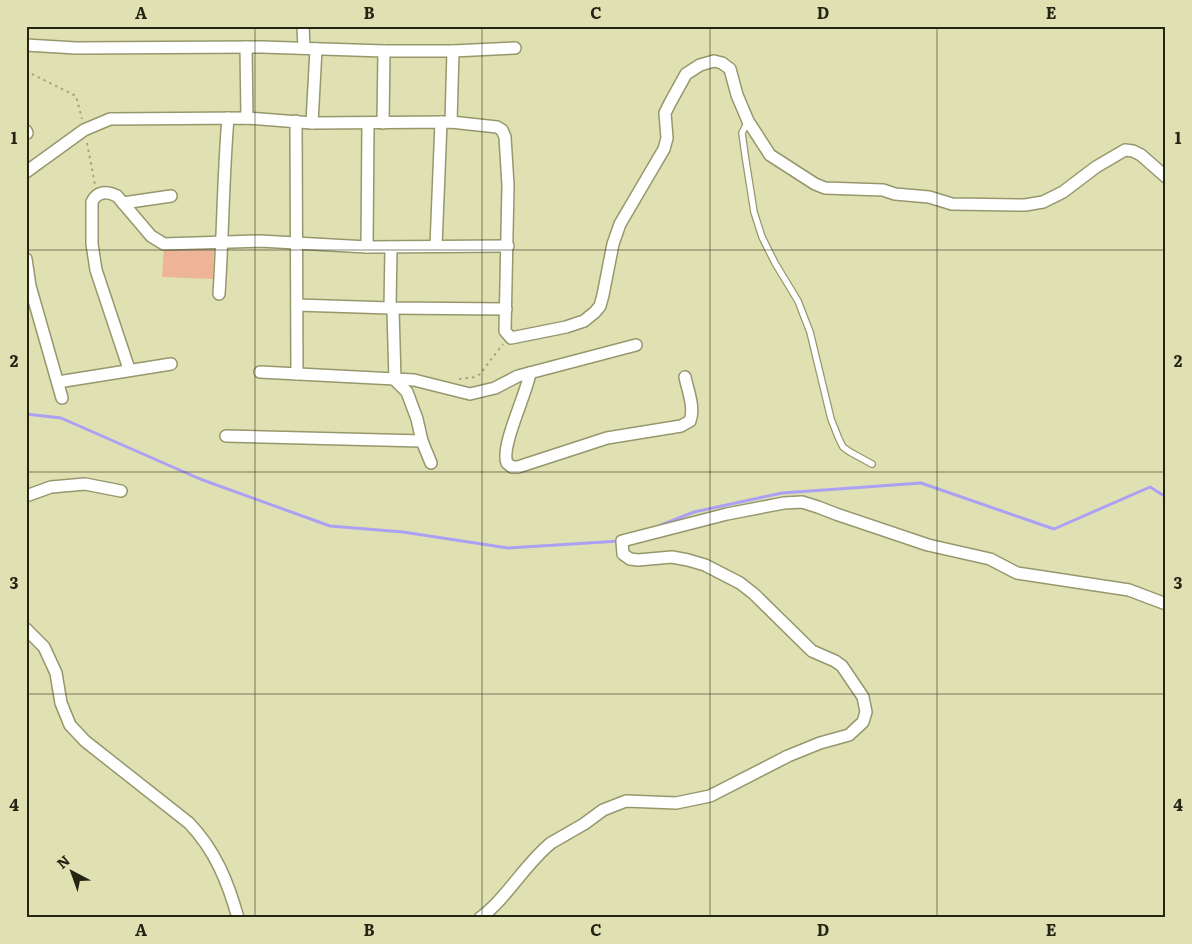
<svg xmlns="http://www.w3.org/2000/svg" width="1192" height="944" font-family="Literata,serif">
<rect width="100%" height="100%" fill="#e0e1b3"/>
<polygon fill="#edb497" points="164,247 214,249 213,279 162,277"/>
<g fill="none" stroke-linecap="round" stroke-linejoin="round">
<g stroke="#aba1f4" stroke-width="3">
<polyline points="26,414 61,418 200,479 330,526 403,532 508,548 620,541"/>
<polyline points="661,525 694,512 782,493 921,483 1054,529 1150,487 1166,497"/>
</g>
<defs>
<polyline id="service" points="748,121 742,133 745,155 754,212 762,237 775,263 798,301 810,332 831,419 839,439 843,447 850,452 872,464"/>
<g id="minor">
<polyline points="303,26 304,48"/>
<polyline points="26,45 76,48 262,47 384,51 453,51 515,48"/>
<polyline points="246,47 247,118"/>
<polyline points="296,121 297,374"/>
<polyline points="451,122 453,51"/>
<polyline points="312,123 316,49"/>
<polyline points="383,123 384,51"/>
<polyline points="26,131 27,133"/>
<polyline points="26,172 84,130 110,119 247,118 312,123 451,122 497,127 502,130 505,137 508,185 505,331 511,338 566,327 584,321 595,312 600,306 603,295 613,244 620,224 664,149 667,138 665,113 670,103 686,74 700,65 714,61 722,63 730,69 737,95 748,121 770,155 815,184 825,188 883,190 895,194 929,197 952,204 1025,205 1043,202 1063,192 1096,167 1125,150 1133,151 1141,155 1166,177"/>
<polyline points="123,203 171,196"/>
<polyline points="436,246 441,122"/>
<polyline points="367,247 368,123"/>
<polyline points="26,259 30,286 62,398"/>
<path d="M219 294C223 235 223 177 228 118"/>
<polyline points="297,305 390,308 506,309"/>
<polyline points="390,308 391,247"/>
<polyline points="393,309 395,380 407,392 417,419 422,441 431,463"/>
<path d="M129 369 96 270 92 244V202C97 191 107 191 117 196L151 236 164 244 260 241 367 247 508 246"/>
<polyline points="260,372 414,380 470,394 495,388 518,376 636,345"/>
<path d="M530 373C527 393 500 447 507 463L512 467H518L607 438 681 426 690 421C695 408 688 391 685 377"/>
<polyline points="58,382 171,364"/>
<polyline points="226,436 422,441"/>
<polyline points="26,496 51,487 85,484 121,491"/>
<path d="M26 629 44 647 56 673 61 703 70 725 85 741 189 823C215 850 228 882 238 918"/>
<path d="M480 918C508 897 524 865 551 843L584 824 603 810 626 801 676 803 710 796 788 756 820 743 849 735 863 722 866 712 863 697 842 666 835 661 812 651 754 594 740 583 705 565 688 560 672 557 638 560 630 559 623 554 622 541 727 514 784 503 802 502 818 507 836 514 928 545 990 559 1017 573 1129 590 1166 604"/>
</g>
</defs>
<use href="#service" stroke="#96976c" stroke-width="8"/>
<use href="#minor" stroke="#96976c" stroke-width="14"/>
<g stroke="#a4a580" stroke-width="2" stroke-dasharray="2.5 4" stroke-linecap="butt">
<polyline points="26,71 76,96 82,119"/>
<polyline points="87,143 95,185"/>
<polyline points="459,379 475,377 480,374 503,344"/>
</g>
<use href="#service" stroke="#fff" stroke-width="5.5"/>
<use href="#minor" stroke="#fff" stroke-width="11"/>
</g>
<path fill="none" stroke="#242413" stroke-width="1" stroke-opacity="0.55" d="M255 26V918M482 26V918M710 26V918M937 26V918M26 250H1166M26 472H1166M26 694H1166"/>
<rect width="1192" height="944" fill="none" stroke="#e0e1b3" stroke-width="55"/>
<g transform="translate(72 872) rotate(319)" stroke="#e0e1b3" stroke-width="4" paint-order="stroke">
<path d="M0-4L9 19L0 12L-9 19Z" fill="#242413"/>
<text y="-8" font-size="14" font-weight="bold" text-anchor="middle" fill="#242413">N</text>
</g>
<rect x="28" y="28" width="1136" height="888" fill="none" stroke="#242413" stroke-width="2"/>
<g font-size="16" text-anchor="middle" font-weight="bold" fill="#242413">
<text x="141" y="19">A</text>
<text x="369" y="19">B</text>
<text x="596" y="19">C</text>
<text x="823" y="19">D</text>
<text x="1051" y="19">E</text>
<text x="14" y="144">1</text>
<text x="1178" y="144">1</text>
<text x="14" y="367">2</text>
<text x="1178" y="367">2</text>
<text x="14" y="589">3</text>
<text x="1178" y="589">3</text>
<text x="14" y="811">4</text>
<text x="1178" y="811">4</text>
<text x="141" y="936">A</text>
<text x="369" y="936">B</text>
<text x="596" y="936">C</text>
<text x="823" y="936">D</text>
<text x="1051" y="936">E</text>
</g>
</svg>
